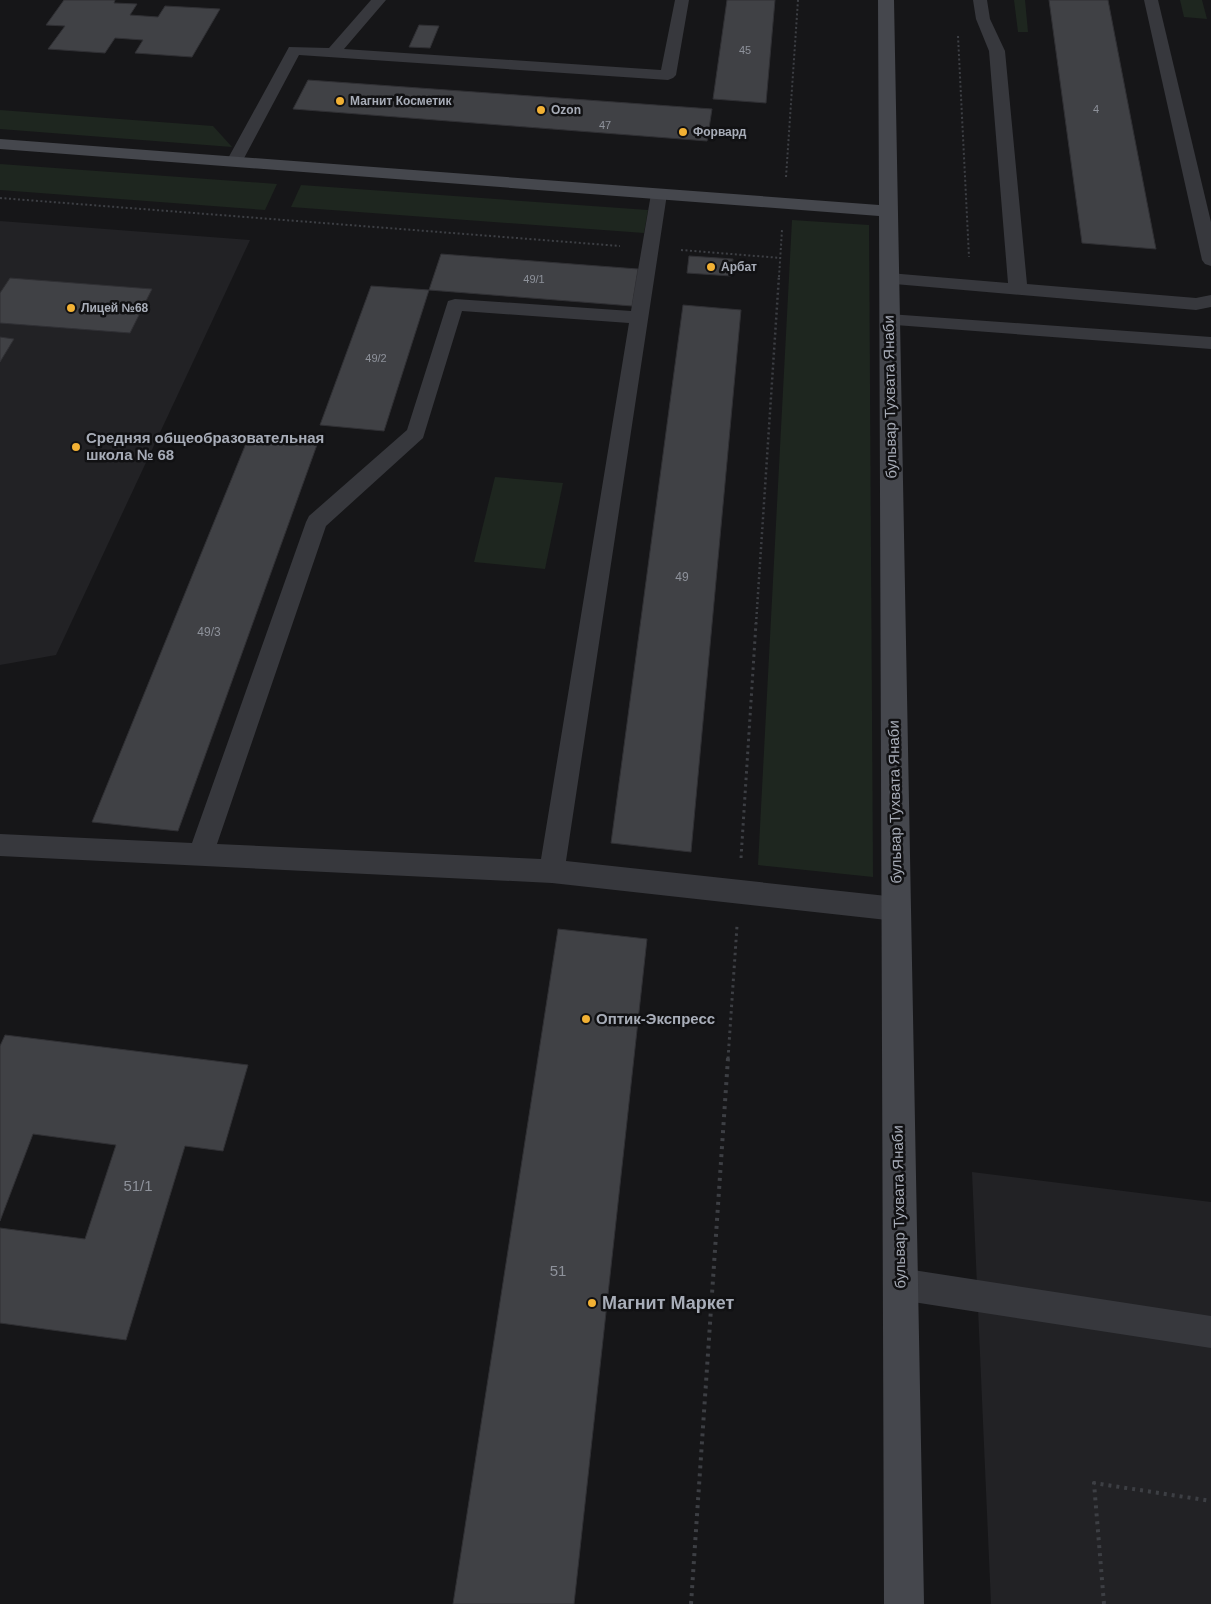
<svg xmlns="http://www.w3.org/2000/svg" width="1211" height="1604" font-family="Arial,sans-serif">
<rect width="100%" height="100%" fill="#161618"/>
<g fill="#222225">
<polygon points="0,221 250,240 56,655 0,665"/>
<polygon points="972,1172 1211,1202 1211,1604 991,1604"/>
</g>
<g fill="#1e261f">
<polygon points="1014,0 1025,0 1028,32 1018,32"/>
<polygon points="1180,0 1202,0 1207,19 1184,17"/>
<polygon points="0,110 213,126 232,147 0,129"/>
<polygon points="0,164 277,184 265,210 0,190"/>
<polygon points="301,185 648,210 644,233 291,207"/>
<polygon points="792,220 869,225 873,877 758,865"/>
<polygon points="495,477 563,483 545,569 474,562"/>
</g>
<g fill="#404145" stroke="#303034">
<polygon points="64,0 115,0 114,3 137,4 130,15 158,17 165,6 220,9 192,57 135,53 143,40 115,38 105,53 48,49 65,26 46,25"/>
<polygon points="727,0 775,0 766,103 713,99"/>
<polygon points="1049,0 1108,0 1156,249 1082,243"/>
<polygon points="419,25 439,26 430,48 409,47"/>
<polygon points="308,80 712,109 707,141 293,109"/>
<polygon points="441,254 638,269 632,306 429,290"/>
<polygon points="689,256 733,259 731,276 687,273"/>
<polygon points="10,278 152,289 130,333 0,323 0,293"/>
<polygon points="371,286 429,290 384,431 320,425"/>
<polygon points="683,305 741,310 691,852 611,843"/>
<polygon points="0,337 14,339 0,362"/>
<polygon points="249,436 318,442 178,831 92,822"/>
<polygon points="558,929 647,939 574,1604 453,1604"/>
<polygon points="5,1035 248,1065 223,1151 185,1146 126,1340 0,1323 0,1228 85,1239 116,1145 33,1134 0,1221 0,1046"/>
</g>
<g fill="none" stroke-linecap="round" stroke-linejoin="round">
<g stroke="#3d3f44" stroke-width="2" stroke-dasharray="2 2.5" stroke-linecap="butt">
<polyline points="958,36 969,257"/>
<polyline points="786,177 798,0"/>
<polyline points="0,198 620,246"/>
<polyline points="681,250 781,258"/>
<polyline points="779,277 782,230"/>
</g>
<polyline stroke="#3d3f44" stroke-width="2.5" stroke-dasharray="2 3" stroke-linecap="butt" points="756,624 779,276"/>
<g stroke="#3d3f44" stroke-width="3" stroke-dasharray="2.5 4" stroke-linecap="butt">
<polyline points="741,858 756,623"/>
<polyline points="728,1059 737,926"/>
</g>
<g stroke="#3d3f44" stroke-width="4" stroke-dasharray="3 5" stroke-linecap="butt">
<polyline points="691,1604 728,1058"/>
<polyline points="1104,1604 1094,1483 1211,1501"/>
</g>
<g fill="#37383d" fill-rule="evenodd">
<polygon points="371,0 386,0 344,49 661,70 675,0 689,0 676,75 673,78 668,80 299,55 242,162 240,166 228,166 226,162 289,47 329,48"/>
<polygon points="973,0 987,0 990,19 1005,51 1027,284 1196,298 1211,295 1211,307 1196,310 883,283 880,279 883,275 889,273 1008,283 989,51 976,19"/>
<polygon points="1144,0 1158,0 1211,222 1211,266 1205,264 1202,260"/>
<path d="M659 189 665 190 667 194 566 861 896 897 905 900 909 909 905 918 896 921 552 883 0 856V834L192 843 306 522 309 516 407 430 448 301 455 299 631 311 651 194 653 190ZM462 311 629 323 541 859 217 844 326 526 423 438Z"/>
<polygon points="889,314 1211,337 1211,349 882,324 880,320 882,316"/>
<polygon points="900,1268 1211,1316 1211,1348 900,1300 889,1295 884,1284 889,1273"/>
</g>
<polygon fill="#45474d" fill-rule="evenodd" points="878,0 894,0 924,1604 884,1604 879,216 0,149 0,139 879,205"/>
</g>
<g fill="#f2b134" stroke="#111113" stroke-width="2">
<circle cx="340" cy="101" r="5"/>
<circle cx="541" cy="110" r="5"/>
<circle cx="683" cy="132" r="5"/>
<circle cx="711" cy="267" r="5"/>
<circle cx="71" cy="308" r="5"/>
<circle cx="76" cy="447" r="5"/>
<circle cx="586" cy="1019" r="5"/>
<circle cx="592" cy="1303" r="5"/>
</g>
<g text-anchor="middle" stroke-width="5" stroke-linejoin="round" paint-order="stroke">
<g font-size="11" fill="#8e929b">
<text x="745" y="54">45</text>
<text x="1096" y="113">4</text>
<text x="605" y="129">47</text>
<text x="534" y="283">49/1</text>
<text x="376" y="362">49/2</text>
</g>
<g font-size="12" font-weight="bold" fill="#a8adb8" stroke="#111113" text-anchor="start">
<text x="350" y="105">Магнит Косметик</text>
<text x="551" y="114">Ozon</text>
<text x="693" y="136">Форвард</text>
<text x="721" y="271">Арбат</text>
<text x="81" y="312">Лицей №68</text>
</g>
<g font-size="12" fill="#8e929b">
<text x="682" y="581">49</text>
<text x="209" y="636">49/3</text>
</g>
<g font-size="15" fill="#a8adb8" stroke="#111113">
<text transform="translate(890 397) rotate(-91)" y="5">бульвар Тухвата Янаби</text>
<text transform="translate(895 802) rotate(-91)" y="5">бульвар Тухвата Янаби</text>
<text transform="translate(899 1207) rotate(-91)" y="5">бульвар Тухвата Янаби</text>
</g>
<g font-size="15" font-weight="bold" fill="#a8adb8" stroke="#111113" text-anchor="start">
<text x="86" y="443">Средняя общеобразовательная<tspan x="86" dy="17">школа № 68</tspan></text>
<text x="596" y="1024">Оптик-Экспресс</text>
</g>
<g font-size="15" fill="#8e929b">
<text x="138" y="1191">51/1</text>
<text x="558" y="1276">51</text>
</g>
<g font-size="18" font-weight="bold" fill="#a8adb8" stroke="#111113" text-anchor="start">
<text x="602" y="1309">Магнит Маркет</text>
</g>
</g>
</svg>
